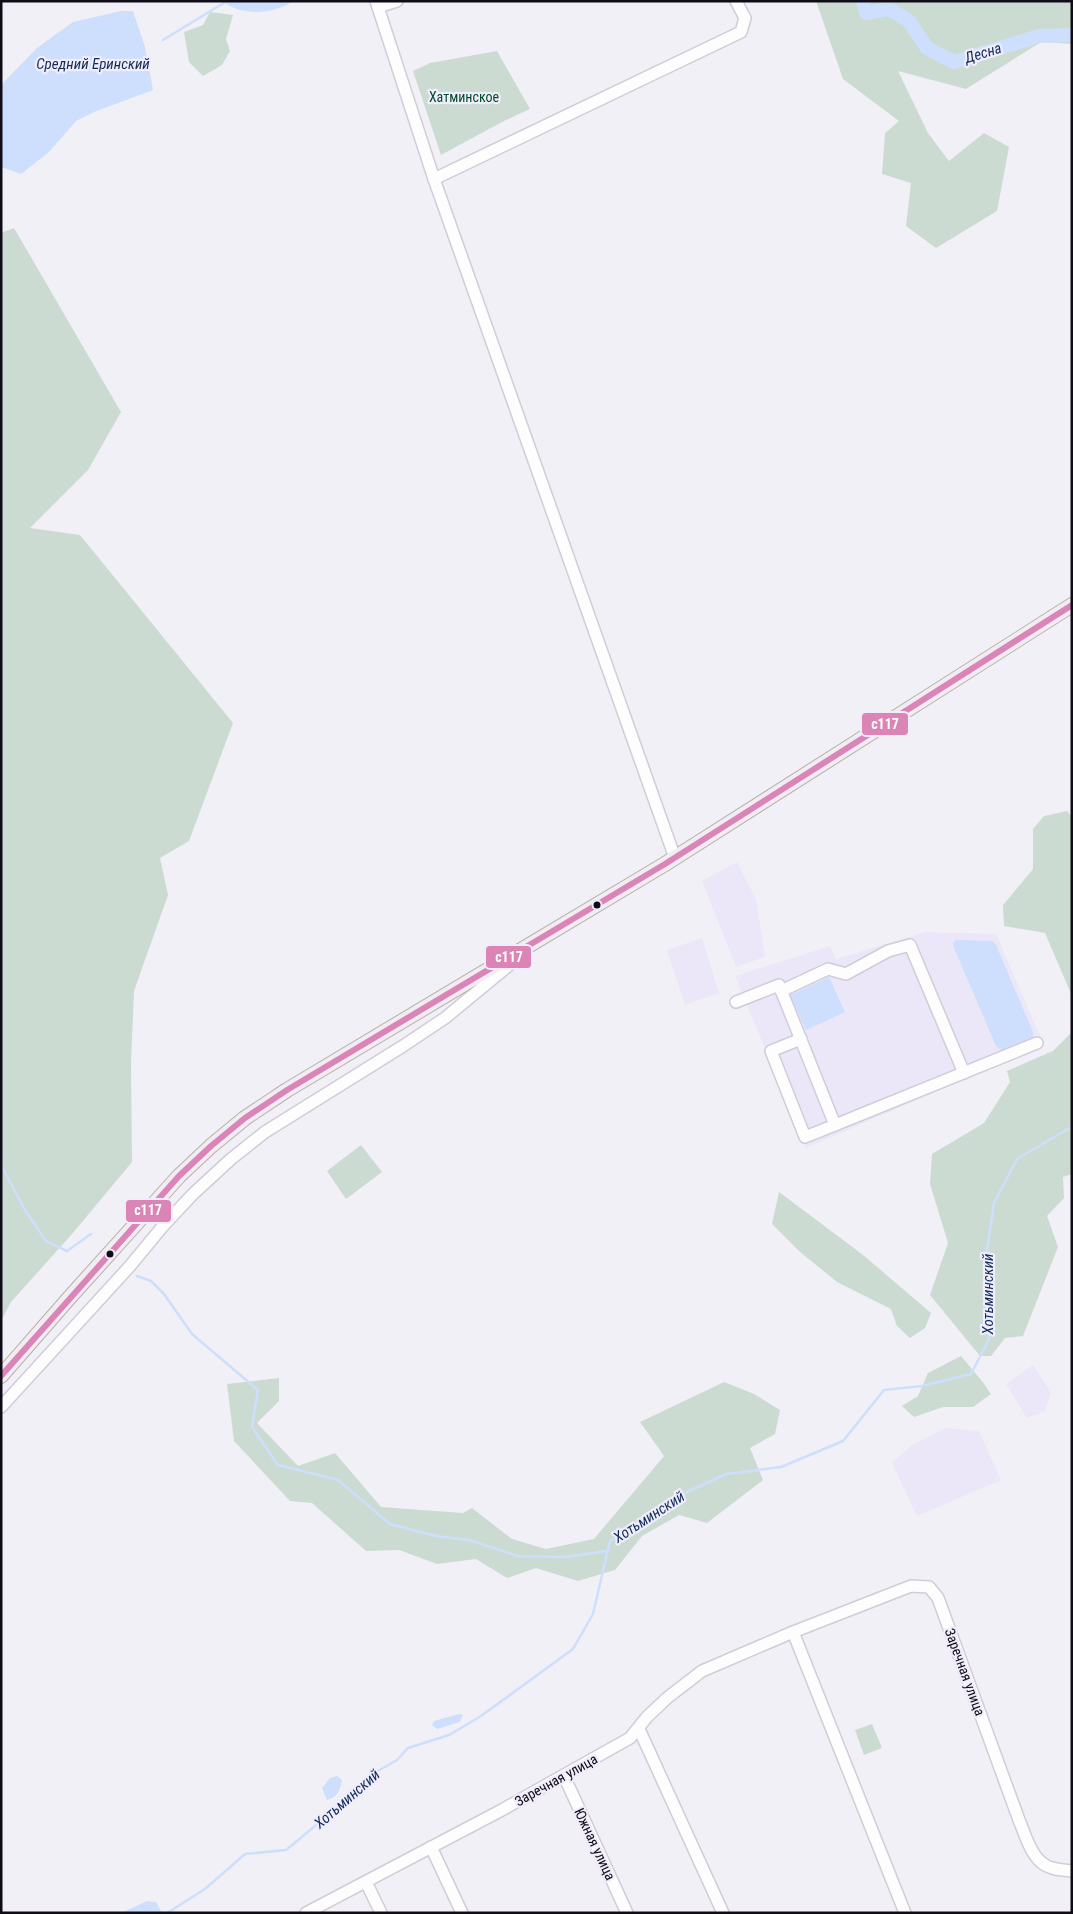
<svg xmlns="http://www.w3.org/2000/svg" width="1073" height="1914" font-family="'Roboto Condensed',sans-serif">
<rect width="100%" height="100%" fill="#f1f0f6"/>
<g fill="#ece7f8">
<polygon points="737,862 756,899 765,957 736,967 702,881"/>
<polygon points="925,932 996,934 1044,1045 806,1148 735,976 830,946 836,959"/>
<polygon points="702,938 719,993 685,1005 667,950"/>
<polygon points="1033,1365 1051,1392 1045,1411 1027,1418 1006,1384"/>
<polygon points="946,1428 979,1431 1001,1480 917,1516 892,1463 912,1445"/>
</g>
<g fill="#cbdbd2">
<polygon points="816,1 1072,1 1072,44 1041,42 966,89 898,71 928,133 949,161 984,133 1009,147 997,211 936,248 906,226 911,183 882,174 885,133 899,121 843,79"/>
<polygon points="210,12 233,15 226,39 230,51 222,65 203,76 189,62 184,32 203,25"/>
<polygon points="497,51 530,109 504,121 441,155 413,71 430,63"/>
<polygon points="14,228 121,412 88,470 30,528 80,535 233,723 189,841 160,858 168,895 134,991 131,1063 132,1162 72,1234 11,1302 1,1321 1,233"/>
<polygon points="1067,811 1072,817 1072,996 1045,933 1004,926 1003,905 1033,869 1033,829 1044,816"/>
<polygon points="1072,1032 1072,1174 1063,1177 1064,1198 1047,1216 1058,1247 1023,1336 1005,1338 991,1356 980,1356 930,1295 948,1243 930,1184 932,1154 984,1123 1010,1082 1007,1071 1053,1051"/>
<polygon points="361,1145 382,1172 346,1199 327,1171"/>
<polygon points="779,1192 863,1255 931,1313 925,1328 910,1338 897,1326 891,1309 837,1282 799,1251 772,1224"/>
<polygon points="961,1356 982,1381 991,1394 973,1407 943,1407 914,1417 902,1406 918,1396 928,1373"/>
<polygon points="279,1378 279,1401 257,1423 298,1466 335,1453 381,1507 463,1513 472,1508 512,1539 546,1549 594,1539 664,1456 640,1422 724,1382 754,1394 780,1410 775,1434 750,1448 763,1480 707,1523 679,1515 642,1536 615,1570 578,1581 536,1568 507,1578 476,1559 437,1564 399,1550 366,1551 312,1503 290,1501 234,1441 227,1384"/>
<polygon points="872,1724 882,1748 864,1755 855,1730"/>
</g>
<g fill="#cddffc">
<path d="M223 1H293C276 14 240 17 223 1Z"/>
<polygon points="121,11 133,11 145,47 153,90 94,112 76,121 49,152 21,174 1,167 1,85 37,48 73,22"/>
<path d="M956 940 992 941 996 945 1033 1032V1039C1021 1045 1007 1058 996 1046L954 948 953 943Z"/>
<polygon points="829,977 845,1012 806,1030 790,995"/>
<polygon points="459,1714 463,1715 460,1722 437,1729 432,1725 434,1721"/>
<path d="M337 1776 342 1780C340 1791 337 1797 327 1800L322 1788 330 1778Z"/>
<polygon points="147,1901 156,1902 162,1913 121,1913"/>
</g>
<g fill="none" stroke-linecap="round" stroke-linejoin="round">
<g stroke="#cddffc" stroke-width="2.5">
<polyline points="163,40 227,1"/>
<polyline points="1,1165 25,1210 46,1241 67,1251 91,1234"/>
<polyline points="137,1276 151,1281 164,1294 192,1334 258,1390 252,1427 278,1465 338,1480 390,1524 436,1536 469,1540 518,1556 564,1557 607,1551"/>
<polyline points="334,1811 353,1797 369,1776 397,1760 408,1748 449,1735 481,1716 573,1649 593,1614 610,1541 674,1498 726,1474 781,1467 843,1441 884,1390 922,1386 971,1374 989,1339 985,1264 994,1203 1017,1159 1068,1129 1072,1128"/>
<polyline points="167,1913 205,1889 245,1854 286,1850 326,1817"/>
</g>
<polyline stroke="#cddffc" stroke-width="14" points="863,1 866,13 889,9 909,21 927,48 954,62 1039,36 1072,35"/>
<defs>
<g id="minor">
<polyline points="376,1 434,179 675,858"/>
<polyline points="378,7 397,1"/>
<polyline points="434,179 741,32 745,18 736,1"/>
<polyline points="781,991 828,969 846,974 888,951 910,945 964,1073"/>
<polyline points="736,1002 779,985 835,1125 1037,1043"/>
<polyline points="801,1039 771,1051 805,1137 835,1125"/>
<polyline points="1,1407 130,1266 163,1226 193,1194 231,1159 265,1132 403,1046 445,1018 519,957"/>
<polyline points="793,1632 905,1913"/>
<polyline points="639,1729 723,1913"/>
<polyline points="564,1776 627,1913"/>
<polyline points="431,1847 462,1913"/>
<polyline points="366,1882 381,1913"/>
<path d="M306 1913 500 1811 630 1738 647 1717 667 1698 702 1671 793 1632 911 1586 929 1587 938 1598 1019 1820C1026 1836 1032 1863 1052 1868 1058 1870 1065 1870 1072 1871"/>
</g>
<polyline id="major" points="1,1376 70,1297 179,1176 211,1146 245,1118 287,1090 665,864 1072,605"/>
</defs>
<use href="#minor" stroke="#d0cdd6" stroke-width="14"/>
<use href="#major" stroke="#b9afad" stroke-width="16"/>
<use href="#minor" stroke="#fdfdfe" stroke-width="11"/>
<use href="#major" stroke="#f3edeb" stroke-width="14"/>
<defs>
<polyline id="bus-1" points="1,1376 179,1176 211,1146 245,1118 287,1090 665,864 1072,605"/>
</defs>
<use href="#bus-1" stroke="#f0ecfa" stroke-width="10"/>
<use href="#bus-1" stroke="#db85b6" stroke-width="6"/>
</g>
<g fill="#100c17" stroke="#f0ecfa" stroke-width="2">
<circle cx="597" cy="905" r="4.5"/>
<circle cx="110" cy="1254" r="4.5"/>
</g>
<g text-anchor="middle" stroke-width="4.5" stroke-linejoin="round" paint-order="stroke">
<g font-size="14" fill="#004e2b" stroke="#f0ecfa">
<text x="464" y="102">Хатминское</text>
</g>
<g font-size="14" fill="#100c17" stroke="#f0ecfa">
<text transform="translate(965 1672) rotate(70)" y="5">Заречная улица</text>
<text transform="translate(556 1780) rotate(-29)" y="5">Заречная улица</text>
<text transform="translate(595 1844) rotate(65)" y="5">Южная улица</text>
</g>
<g font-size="15" font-style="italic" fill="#0f2e5c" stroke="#f0ecfa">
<text transform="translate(983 53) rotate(-17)" y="5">Десна</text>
<text x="93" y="69">Средний Еринский</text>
<text transform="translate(988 1294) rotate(-90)" y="5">Хотьминский</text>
<text transform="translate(649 1517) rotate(-33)" y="5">Хотьминский</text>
<text transform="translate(347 1799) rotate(-41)" y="5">Хотьминский</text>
</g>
</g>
<g stroke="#f0ecfa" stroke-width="2">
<rect x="861" y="712" width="48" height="24" rx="5" fill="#db85b6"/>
<rect x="485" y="945" width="47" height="24" rx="5" fill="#db85b6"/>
<rect x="125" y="1199" width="47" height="24" rx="5" fill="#db85b6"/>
</g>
<g font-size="14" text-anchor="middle" font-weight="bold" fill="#fff">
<text x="885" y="729">с117</text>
<text x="509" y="962">с117</text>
<text x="148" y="1215">с117</text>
</g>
<rect width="1073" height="1914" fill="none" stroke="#100c17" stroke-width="5"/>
</svg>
